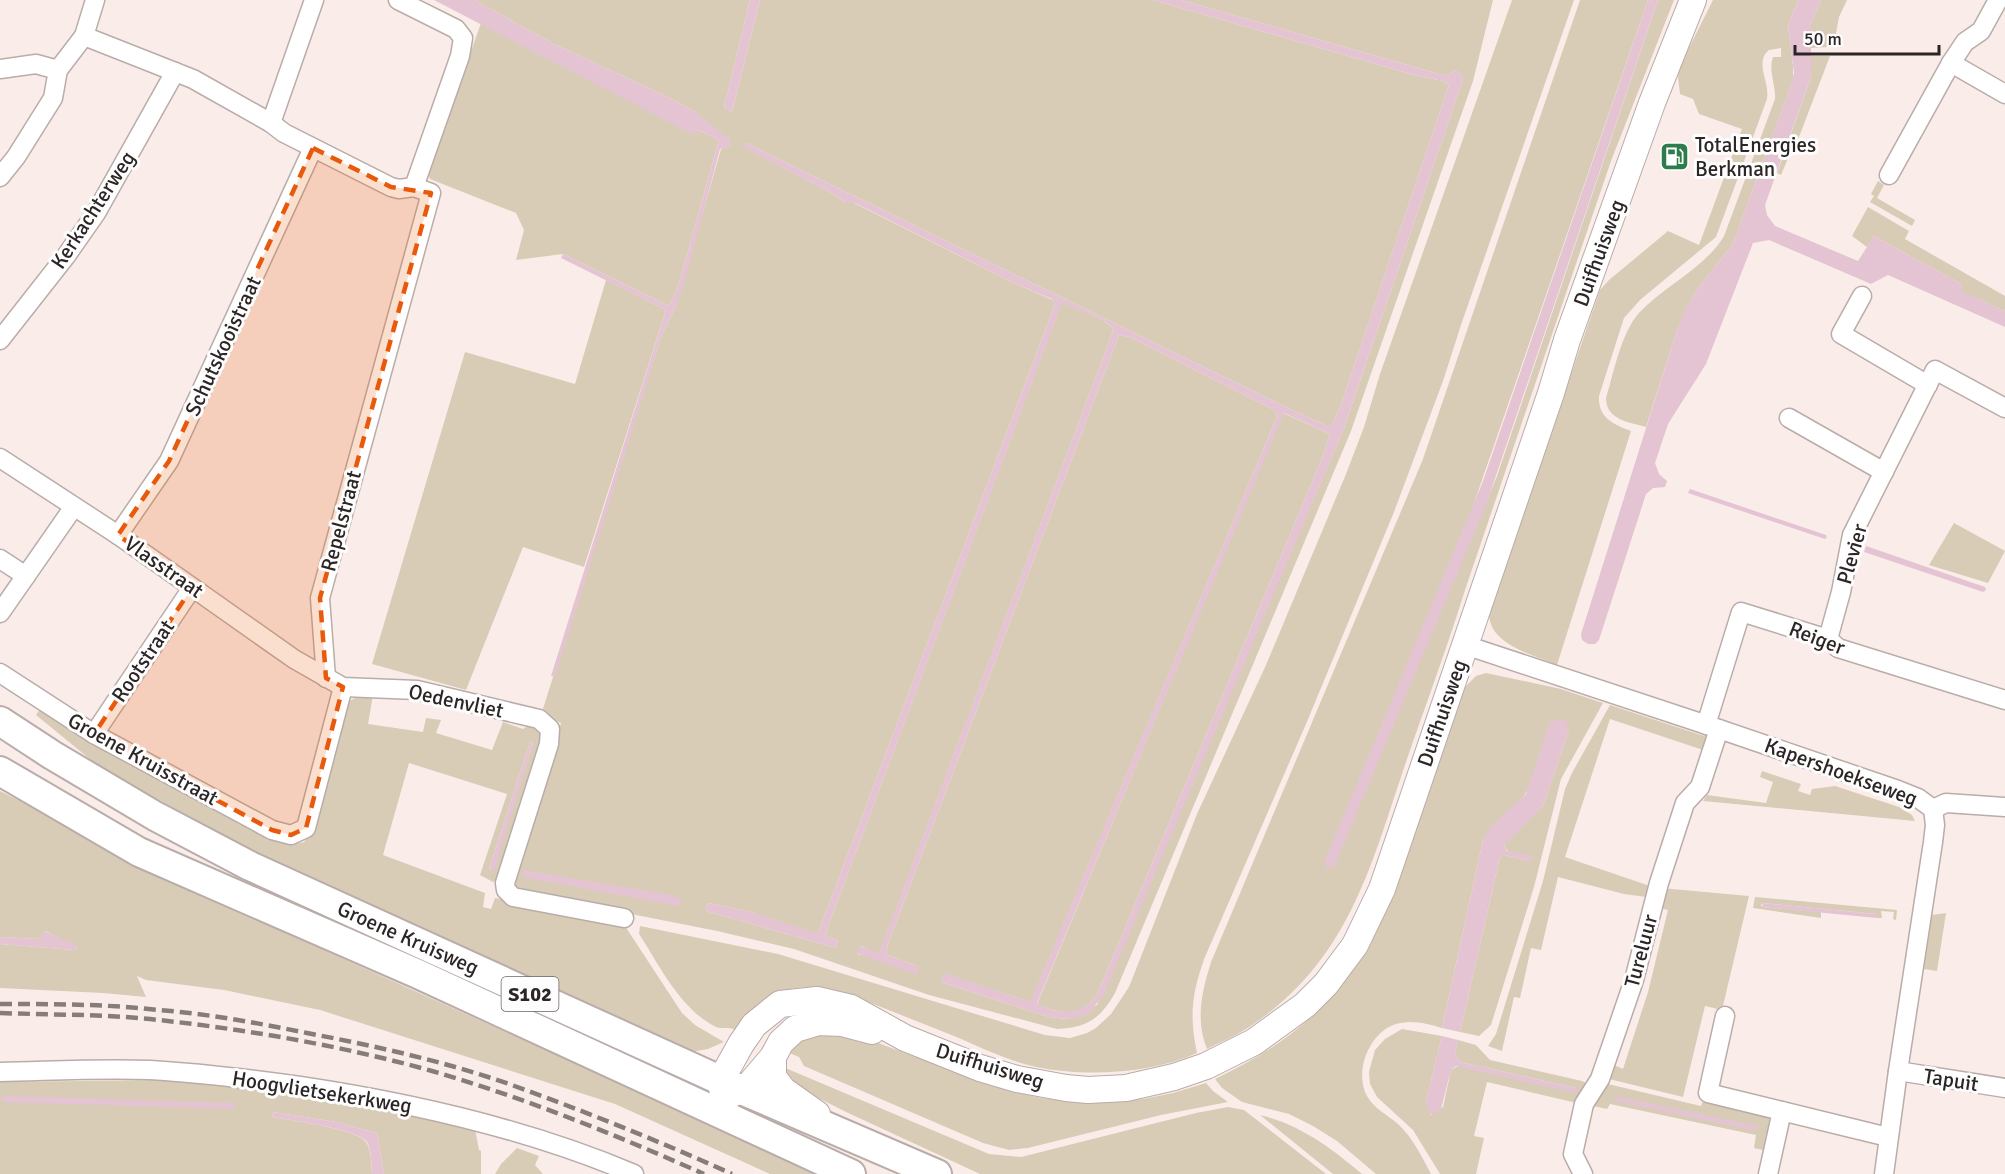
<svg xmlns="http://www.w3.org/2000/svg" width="2005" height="1174" font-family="Signika,sans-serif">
<rect width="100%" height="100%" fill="#faede9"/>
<g fill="#d8ccb6" fill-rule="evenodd">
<path d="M475 0H750L724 107 732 112 760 0H1153L1414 75 1443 81 1449 85 1340 407 1332 425H1325L1288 408 746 143 744 147 835 195 845 203H854L1016 284 1053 300 1055 304 819 931 816 934 751 912 708 903 706 911 836 948 838 941 825 935 1062 302 1101 319 1113 328 1112 334 879 954 861 946 857 954 919 967 886 954 888 944 1119 335 1130 337 1276 411 1277 417 1031 1001H1027L944 974 941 982 1049 1017 1068 1019 1097 1005 1344 428 1463 79 1461 73 1455 71 1446 76 1181 0H1493L1473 81 1351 431 1115 993C1101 1018 1087 1028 1057 1029L929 995 794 949 717 931 520 892 514 883V875L561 723 541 715 662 334 676 306 721 149 730 146 729 139 724 137 694 111 672 99 554 44Z"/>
<path d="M1512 0H1574L1461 325 1443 381 1394 512 1306 724 1205 957C1192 992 1189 1016 1197 1053 1151 1074 1085 1077 1036 1067 1008 1061 980 1047 954 1036 917 1021 880 1007 843 992 826 990 800 983 783 992 769 999 749 1019 736 1030 727 1026 721 1030 714 1026 679 1007 660 966 639 934L640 926 778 954 1045 1035 1070 1038 1087 1033 1096 1028 1111 1014 1129 987 1197 814 1266 665 1346 474 1364 427 1380 374Z"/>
<path d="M1580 0H1648L1473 506 1467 548 1497 476 1658 0H1674L1611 161 1465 590C1447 648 1426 704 1406 762 1371 865 1350 957 1255 1023 1240 1034 1223 1041 1207 1049 1195 1020 1202 991 1211 962L1423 459Z"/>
<path d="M1713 0H1798L1788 26 1793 66V80L1733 244 1697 290 1690 302 1677 330 1646 427C1629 422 1606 420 1606 398 1614 372 1621 333 1639 313 1664 286 1706 267 1724 236L1775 99C1776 85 1768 71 1773 57H1781V48L1769 50C1754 62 1770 82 1767 99L1716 237 1640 300 1624 318 1599 396C1598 418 1613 424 1631 431L1557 665C1532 654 1488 645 1489 612L1600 290 1609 280 1668 231 1699 245 1742 129 1699 114 1693 99 1680 94 1678 77 1680 66Z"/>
<polygon points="1821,0 1847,0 1839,17 1834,44 1828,47 1810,48 1811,24"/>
<polygon points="481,23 694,134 698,130 719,140 677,290 669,306 563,254 516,260 524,230 516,213 430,179 428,174"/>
<polygon points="1811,56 1830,56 1794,150 1791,151 1781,175 1777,173 1811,77"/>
<polygon points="1878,181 1884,185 1877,198 1915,220 1912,226 1870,202 1874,196 1871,194"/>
<polygon points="1868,207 1909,231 1905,239 2005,296 2005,311 1962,292 1961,284 1874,236 1867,247 1852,236"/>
<polygon points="606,280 666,310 584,567 523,547 466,690 372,664 465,352 575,384"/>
<path d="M1283 413 1330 434 1323 456 1096 997C1077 1018 1059 1014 1037 1004Z"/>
<polygon points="1954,523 2005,551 1988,583 1929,565"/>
<path d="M1486 673 1561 689 1603 703 1561 779 1534 887 1491 1025 1479 1036 1460 1032 1500 857 1505 855 1530 861C1520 857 1504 854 1504 842L1543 806 1569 730 1523 797 1483 840 1442 1028C1429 1024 1414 1020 1401 1023 1371 1027 1353 1071 1367 1096 1374 1109 1388 1115 1398 1124 1413 1138 1422 1157 1431 1174H1376L1337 1141 1313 1126 1289 1114 1242 1102 1222 1088 1215 1079C1304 1037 1353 987 1392 896L1463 689 1476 676Z"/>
<path d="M363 694 373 695 368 724 423 732 426 718 441 720 436 733 492 750 503 722 523 729 529 725 539 730 543 738 503 874 493 882 480 875 507 794 409 763 383 855 485 893 483 907 491 909 495 898 623 923 682 1013 695 1025 724 1042 708 1049 691 1052 285 868 102 769 36 715 40 709 111 753 213 808 290 845 304 842 310 833 347 705 349 701ZM530 742 533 743 493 870 489 869Z"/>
<polygon points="1610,705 1707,737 1703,750 1610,719 1565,857 1650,886 1646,897 1624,894 1558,877 1541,950 1531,948 1520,998 1514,997 1502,1051 1488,1046 1496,1034 1543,881 1565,789 1572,773"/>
<polygon points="1762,771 1801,784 1798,791 1810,795 1812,789 1835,786 1899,807 1912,815 1915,821 1703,801 1707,795 1766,803 1773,782 1760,777"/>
<polygon points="0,791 279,930 822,1174 770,1174 615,1104 320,1010 224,990 146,980 137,976 146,997 103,993 0,988 0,944 74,950 77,947 45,931 41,939 0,937"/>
<polygon points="1661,888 1749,896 1722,1010 1705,1006 1683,1097 1609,1079 1614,1065 1623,1069 1648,992 1668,910 1659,908"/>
<polygon points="1755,897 1897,910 1896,920 1893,919 1894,912 1881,911 1882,918 1877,918 1877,914 1763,903 1761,905 1762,907 1821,912 1821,918 1753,908"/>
<polygon points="1946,913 1937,971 1924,969 1932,915"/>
<polygon points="1402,1029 1442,1036 1426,1101 1431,1115 1443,1107 1451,1070 1458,1066 1576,1092 1576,1088 1460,1062 1455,1053 1458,1040 1476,1045 1490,1060 1582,1081 1590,1085 1577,1103 1487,1082 1474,1136 1484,1138 1476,1174 1440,1174 1413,1130 1377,1097 1370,1084 1369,1072 1375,1050 1385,1039"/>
<polygon points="816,1031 854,1034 991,1085 1041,1098 1060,1100 1110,1102 1143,1099 1173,1093 1206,1083 1213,1091 1228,1102 1161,1115 1028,1148 1009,1150 983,1143 804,1066 799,1057 787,1052 790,1046"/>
<polygon points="783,1067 989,1154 1021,1157 1196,1113 1228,1107 1244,1110 1326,1174 980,1174 846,1112 791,1084 785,1076"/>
<path d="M161 1080 265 1090 383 1109 466 1125 475 1129 479 1150 481 1151V1174H384L378 1137 376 1133 336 1122 273 1112 272 1117C289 1120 358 1129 366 1142 372 1150 371 1165 372 1174H0V1082Z"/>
<polygon points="1608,1084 1701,1106 1703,1101 1765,1115 1772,1122 1771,1135 1766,1134 1763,1150 1754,1148 1756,1135 1610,1104 1607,1109 1593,1106"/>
<path d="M1260 1115C1301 1125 1331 1148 1362 1174H1333Z"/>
<polygon points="517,1148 539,1156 535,1165 543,1174 495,1174 501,1164"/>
</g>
<g fill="#e4c4d3" fill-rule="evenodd">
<polygon points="434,0 475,0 554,44 672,99 694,111 731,141 731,146 720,149 684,284 676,306 662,334 555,677 551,676 666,310 561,258 563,254 669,306 677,290 719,140 698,130 694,135"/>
<polygon points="750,0 760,0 732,112 724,107"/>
<path d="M1153 0H1181L1446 76 1455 71 1462 73 1463 79 1344 428 1103 996 1088 1014 1068 1019 1049 1017 941 982 944 973 1027 1001 1031 1000 1277 417 1276 411 1130 337 1119 335 888 944 886 954 919 967 917 975 856 953 860 946 879 953 1112 334 1113 328 1101 319 1062 303 825 935 838 941 836 948 706 911 708 903 751 912 816 933 819 931 1055 304 1052 299 1016 284 855 203H845L835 195 743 147 746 143 1288 408 1325 425H1332L1340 407 1449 85 1443 81 1414 75ZM1284 413 1330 434 1323 456 1096 997C1079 1016 1057 1015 1037 1003Z"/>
<polygon points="1648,0 1658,0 1486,505 1334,867 1327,868 1324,863 1483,481"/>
<polygon points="1798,0 1821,0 1811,24 1811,77 1765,205 1767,215 1775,226 1858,261 1874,236 1961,284 1963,292 2005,311 2005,327 1888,275 1871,284 1769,240 1753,243 1706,364 1668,424 1655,463 1659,474 1667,481 1665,487 1653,488 1646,494 1599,640 1595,644 1588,644 1582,640 1581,634 1677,330 1684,312 1697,290 1733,244 1791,85 1794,73 1788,26"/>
<polygon points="1690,489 1826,535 1827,537 1825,539 1688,493"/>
<polygon points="1866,546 1985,587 1986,590 1983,592 1864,552"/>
<polygon points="1555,719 1565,720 1569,727 1569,730 1543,806 1504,845 1507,851 1531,856 1533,859 1530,861 1505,855 1500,857 1460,1032 1442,1028 1483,840 1492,825 1526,794 1549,724"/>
<polygon points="530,742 533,743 494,871 489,869"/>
<polygon points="523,870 671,895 681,899 682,904 678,906 522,877"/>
<polygon points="1763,903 1877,914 1879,916 1877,918 1762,907"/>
<polygon points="44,931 76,945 77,947 74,950 0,944 0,937 41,939"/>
<polygon points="1442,1036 1458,1040 1455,1053 1460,1062 1576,1088 1577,1091 1575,1093 1456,1066 1451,1070 1441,1109 1434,1114 1429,1114 1426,1101"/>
<polygon points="1615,1096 1757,1126 1758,1128 1755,1131 1615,1101"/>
<path d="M273 1112 336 1122 376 1133 378 1137 384 1174H372C371 1165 372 1150 367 1142 358 1129 289 1120 272 1117Z"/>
</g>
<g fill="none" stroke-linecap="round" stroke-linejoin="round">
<polyline stroke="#e4c4d3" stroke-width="6" points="5,1099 232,1106"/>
<defs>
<g id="street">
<polyline points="398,0 456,29 463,38 460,56 414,187"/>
<polyline points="84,36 193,79 271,123 284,133 391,187 399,189 414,187 431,193 320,598 326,678"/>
<polyline points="1951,63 2005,94"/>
<polyline points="0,69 36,64 58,70"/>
<polyline points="271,123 314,0"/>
<polyline points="1889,175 1951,63 1965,42 1981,31 1998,0"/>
<polyline points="0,177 16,157 53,98 58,70 84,36 95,0"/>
<polyline points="1862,296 1841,334 1928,385"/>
<polyline points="0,340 66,256 96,213 175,72"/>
<polyline points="1789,418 1884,472"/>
<polyline points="0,458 118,535 294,659 343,687 417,690 539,719 550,729 549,744 505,883 506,890 513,897 624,918"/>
<polyline points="118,535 169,461 313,148"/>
<polyline points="0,559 26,576"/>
<polyline points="0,613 73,508"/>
<polyline points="1828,639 1841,592 1852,535 1935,370 2005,408"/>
<polyline points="1465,645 1719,729 1898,790 1918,798 1933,809 1935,825 1933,842 1898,1071 1884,1174"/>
<polyline points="0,673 94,734 272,830 291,835 306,828 343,687"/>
<polyline points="1706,725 1741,612 1828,639 1838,648 2005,700"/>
<polyline points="94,734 192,588"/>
<polyline points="1933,809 1946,803 2005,807"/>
<polyline points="1725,1016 1708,1093 1888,1137"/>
<polyline points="1898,1071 2005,1088"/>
<path d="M0 1072C50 1071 100 1068 150 1070 201 1073 250 1079 300 1086 414 1103 528 1129 634 1174"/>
<polyline points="1583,1174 1573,1154 1584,1104 1600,1079 1634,980 1659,883 1685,803 1700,787 1719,729"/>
<polyline points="1768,1174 1782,1111"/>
</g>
<g id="secondary">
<polyline points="773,1057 773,1077 783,1090 817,1114"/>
<polyline points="725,1094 744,1091 773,1057 781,1042 795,1029 818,1022 842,1023 872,1031"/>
<polyline points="726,1117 721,1080 741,1044 754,1025 780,1004 817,1000 851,1008 905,1038 980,1068 1017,1079 1066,1088 1088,1090 1126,1088 1174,1077 1206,1066 1254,1042 1305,1005 1326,984 1355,945 1382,889 1551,393 1567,340 1652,103 1693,0"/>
</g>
<g id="primary">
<polyline points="0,721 52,755 155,816 250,866 744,1091 937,1174"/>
<polyline points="0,771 139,852 418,974 851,1174"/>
</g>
</defs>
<use href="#street" stroke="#b9aca9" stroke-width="21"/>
<use href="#secondary" stroke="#b9aca9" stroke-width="28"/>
<use href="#primary" stroke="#b9aca9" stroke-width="32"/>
<use href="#street" stroke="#fff" stroke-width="18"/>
<use href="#secondary" stroke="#fff" stroke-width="26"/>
<use href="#primary" stroke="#fff" stroke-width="28"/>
<g stroke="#867d7b" stroke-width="4.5" stroke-dasharray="12 6" stroke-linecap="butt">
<path d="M0 1004C53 1004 106 1004 159 1010 209 1014 258 1023 307 1033 375 1046 443 1061 509 1084 584 1111 659 1141 732 1174"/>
<path d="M0 1013C53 1015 107 1014 159 1020 250 1030 343 1046 432 1071 525 1098 616 1135 704 1174"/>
</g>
</g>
<path fill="#e8590c" fill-opacity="0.2" stroke="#e8590c" stroke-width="4.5" stroke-dasharray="12 8" stroke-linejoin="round" d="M313 148 391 187 431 193 320 598 326 678 343 687 306 828 291 835 272 830 94 734 192 588 118 535 169 461Z"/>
<defs>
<symbol id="fuel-square" viewBox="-11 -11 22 22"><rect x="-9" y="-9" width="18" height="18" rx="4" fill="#2e7c4c" stroke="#fdfdfd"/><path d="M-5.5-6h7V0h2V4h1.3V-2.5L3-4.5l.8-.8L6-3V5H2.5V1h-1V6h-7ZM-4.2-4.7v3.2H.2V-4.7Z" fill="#fff"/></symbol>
</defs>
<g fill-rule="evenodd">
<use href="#fuel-square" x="1658" y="140" width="33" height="33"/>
</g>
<g text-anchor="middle" stroke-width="6" stroke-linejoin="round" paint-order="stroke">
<rect fill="#fdfdfd" stroke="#6a6666" stroke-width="1.5" x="501.5" y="977" width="57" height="34" rx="4.5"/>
<g font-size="20" font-weight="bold" fill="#2b2625">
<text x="530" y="1001">S102</text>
</g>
<g font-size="21" fill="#2b2625" stroke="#fdfdfd" text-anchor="start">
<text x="1695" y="152">TotalEnergies<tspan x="1695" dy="24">Berkman</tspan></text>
</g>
<g font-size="21" fill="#2b2625" stroke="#fdfdfd">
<text transform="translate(93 210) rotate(-57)" y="7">Kerkachterweg</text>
<text transform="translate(1599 253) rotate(-70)" y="7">Duifhuisweg</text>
<text transform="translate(223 346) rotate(-65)" y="7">Schutskooistraat</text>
<text transform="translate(341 521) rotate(-75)" y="7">Repelstraat</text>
<text transform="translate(1852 554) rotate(-74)" y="7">Plevier</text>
<text transform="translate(164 567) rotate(35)" y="7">Vlasstraat</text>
<text transform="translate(1817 638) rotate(21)" y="7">Reiger</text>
<text transform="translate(143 661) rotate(-56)" y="7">Rootstraat</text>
<text transform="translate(456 701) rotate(12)" y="7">Oedenvliet</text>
<text transform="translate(1442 713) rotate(-71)" y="7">Duifhuisweg</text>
<text transform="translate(143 759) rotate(29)" y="7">Groene Kruisstraat</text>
<text transform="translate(1841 772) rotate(20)" y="7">Kapershoekseweg</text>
<text transform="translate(408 938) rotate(24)" y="7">Groene Kruisweg</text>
<text transform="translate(1641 951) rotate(-75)" y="7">Tureluur</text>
<text transform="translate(990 1066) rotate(17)" y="7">Duifhuisweg</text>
<text transform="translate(1951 1080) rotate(9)" y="7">Tapuit</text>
<text transform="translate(322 1092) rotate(9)" y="7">Hoogvlietsekerkweg</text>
</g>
</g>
<path d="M1795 45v9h144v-9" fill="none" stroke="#2b2625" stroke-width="3"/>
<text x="1804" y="45" font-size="18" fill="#2b2625" stroke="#fdfdfd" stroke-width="4.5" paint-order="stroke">50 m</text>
</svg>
